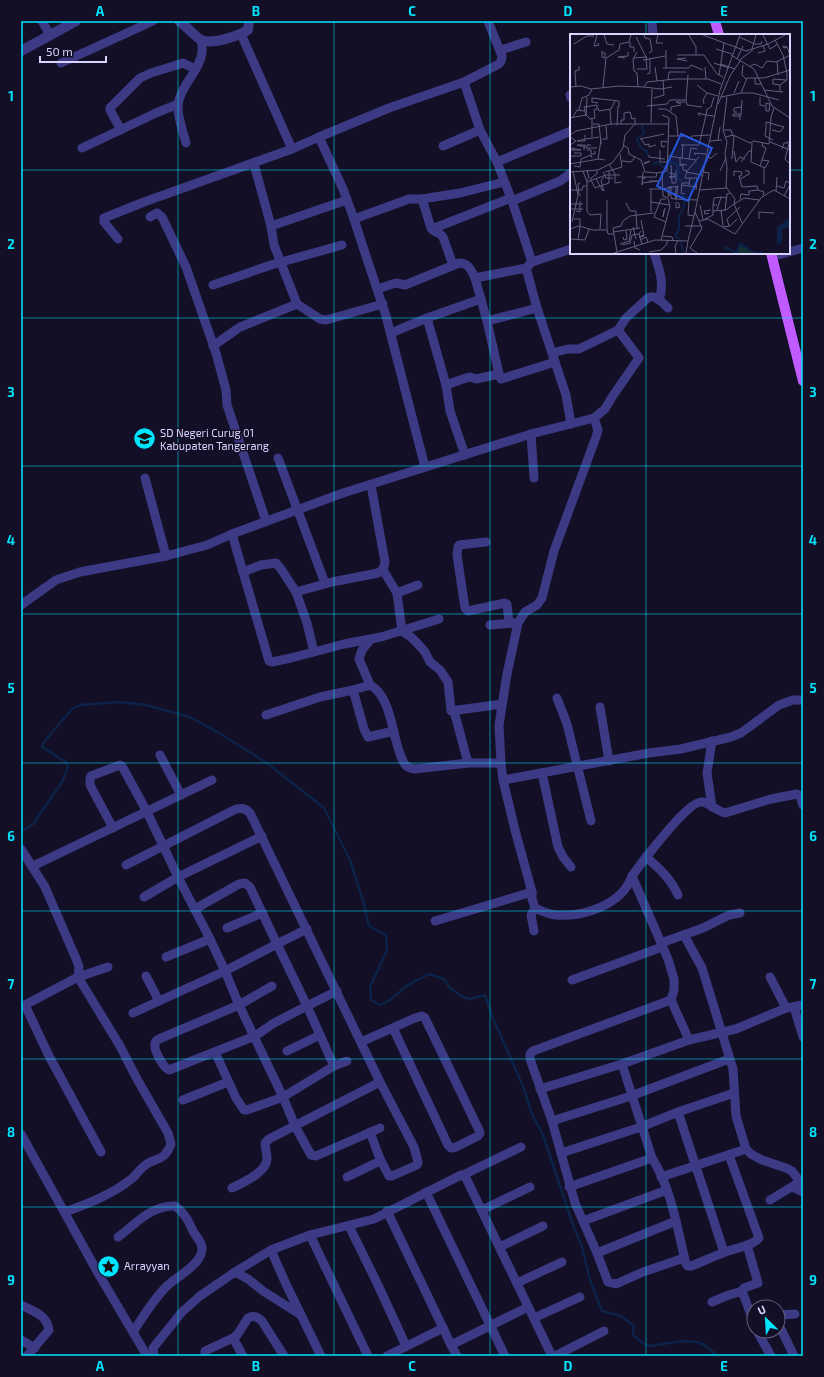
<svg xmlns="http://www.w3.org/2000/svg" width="824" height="1377" font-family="'Exo 2',sans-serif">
<rect width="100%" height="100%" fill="#130f26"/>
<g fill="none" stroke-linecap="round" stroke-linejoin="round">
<polyline stroke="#0c2248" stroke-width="2.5" points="21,832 33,824 62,782 68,767 66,762 42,747 44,742 72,709 80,705 120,702 146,705 190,717 219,733 267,763 324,808 350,860 363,901 369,926 386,935 387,950 370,987 371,1000 380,1005 390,1000 408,985 429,974 444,979 450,988 463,997 470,999 485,995 492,1016 523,1086 532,1114 543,1135 573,1225 582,1247 590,1280 602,1311 621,1316 634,1326 633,1335 644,1344 650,1346 682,1341 697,1342 705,1345 714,1353 715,1356"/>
<g stroke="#3d3a85" stroke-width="9">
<polyline points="42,21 50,35"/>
<polyline points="652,22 653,35"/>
<polyline points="241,34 292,149"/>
<polyline points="501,50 526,42"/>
<polyline points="61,63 153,21"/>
<polyline points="464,82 480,130 497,162 512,201 532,262"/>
<polyline points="570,95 571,98"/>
<polyline points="121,130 110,110 110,108 140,78 151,73 183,63 195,69"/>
<polyline points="319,137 343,189 354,219"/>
<path d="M186 143C183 131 177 117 178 104 181 85 199 72 202 53 202 49 202 44 202 40"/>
<polyline points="443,146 480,130"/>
<polyline points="82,148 156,113 178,104"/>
<polyline points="497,162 571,131"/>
<polyline points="254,164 271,226 274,245 297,304 320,319 326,320 383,304"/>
<path d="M422 199 431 228C434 233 440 232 443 237L453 265"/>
<polyline points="512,201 560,181 571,173"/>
<polyline points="150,217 157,213 162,217 186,267 216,353 226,390 227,405 266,521"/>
<polyline points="271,226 347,200"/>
<polyline points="432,229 511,198"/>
<polyline points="118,239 104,222 104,218 144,202 292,149 319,137 389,108 464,82 499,64 501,61 502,56 488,21"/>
<polyline points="789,252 803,248"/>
<path d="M654 253C659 268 665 284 659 300"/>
<polyline points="772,256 785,253"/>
<polyline points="526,268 537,308 566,395 571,424"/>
<polyline points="213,285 271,265 342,245"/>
<path d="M377 289 396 283 405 285 459 263C469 263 471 270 475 278"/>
<polyline points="537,308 487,321 475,278 526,268 532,262 571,249"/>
<polyline points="427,318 446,385 450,411 465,455"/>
<polyline points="487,321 499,374 501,379 555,362"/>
<polyline points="391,333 427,318 481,299"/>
<polyline points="213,346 240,327 297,304"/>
<path d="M552 353 568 349H579L618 330 626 318 649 297C657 295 663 303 668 308"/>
<polyline points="446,385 466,378 470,377 476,379 499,374"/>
<path d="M594 418 598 430 596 437 554 551 542 598 537 605 525 612 518 623 507 674 499 725 501 763 503 780 515 830 532 892V899L535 908C541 911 549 914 556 915 584 917 622 905 632 876L668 959 674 979V990L671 1000 689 1040"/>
<polyline points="531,434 534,478"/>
<polyline points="278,458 325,583"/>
<polyline points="425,467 386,316 365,253 354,219 409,199 422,199 460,193 504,182"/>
<polyline points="145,478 166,556"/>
<polyline points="232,534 269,661 272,662 291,658 344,644 381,637 439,619"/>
<polyline points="486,542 459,545 458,547 457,555 465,608 468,611 505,603 507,604 509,623"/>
<polyline points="383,570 397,593 402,631 411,637 418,644 425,652 430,662 440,670 448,682 451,711 502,704"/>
<polyline points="243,572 261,565 276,563 281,569 296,592"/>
<polyline points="397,593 418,585"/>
<polyline points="21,605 56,580 80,572 166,556 207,545 232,534 343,493 531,434 594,418 605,409 612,397 639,358 618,330"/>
<polyline points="490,625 514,623"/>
<path d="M314 652 307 623 296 592 332 582 378 573C383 570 384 568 385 562L371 485"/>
<polyline points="370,685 359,659 362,650 371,639"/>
<polyline points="353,690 364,729 368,737 394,731"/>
<polyline points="557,698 567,724 591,821"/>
<polyline points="600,707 609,761"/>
<polyline points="454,711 468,763"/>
<path d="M266 715 320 697 353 690 370 685C394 698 391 741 404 763 406 767 410 768 415 769L468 763H501"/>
<polyline points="160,755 181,795"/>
<polyline points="542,773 558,847 563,857 571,867"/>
<polyline points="503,780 649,753 681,749 731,737 741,733 779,705 793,700 803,700"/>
<polyline points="712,807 707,773 712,741"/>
<polyline points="113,828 90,785 90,779 91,776 120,765 122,766 147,812 178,877 210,939 225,971 239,1005 283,1097 295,1126 311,1155 316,1156 380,1128"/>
<polyline points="21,849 45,887 77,961 79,967 78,977 21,1007"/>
<path d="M646 857C655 847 690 799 703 802 709 803 717 811 725 813L771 799 797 794 800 796 803 805"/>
<path d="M126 865 236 809C242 808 245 808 250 813L380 1082 414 1147 418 1162 417 1165 392 1176H389L380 1159"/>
<polyline points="33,866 212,780"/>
<path d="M632 876 646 857C659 868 671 879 678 895"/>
<polyline points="144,897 178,877 262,836"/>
<polyline points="195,909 239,884 245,883 250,887 277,944 307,929"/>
<polyline points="435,921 532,892"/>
<polyline points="227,928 262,913"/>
<polyline points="534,931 531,915 535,908"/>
<polyline points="684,935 702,968 733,1069 736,1116 746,1149 751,1154 762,1160 786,1168 792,1171 800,1182"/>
<polyline points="661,943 703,928 729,915 740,913"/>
<polyline points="166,957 210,939"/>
<path d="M146 976 159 1001 225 971 277 944 307 1006 274 1023 255 1036 169 1070C163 1067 154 1051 155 1044 155 1041 156 1041 159 1039L239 1005 272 986"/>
<polyline points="770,977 786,1008"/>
<polyline points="572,980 662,947"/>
<polyline points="671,1000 533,1051 530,1054 530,1059 552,1121 575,1203 597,1253 608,1282 616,1284 643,1272 684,1258"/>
<polyline points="25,1005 49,1056 101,1152"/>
<polyline points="794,1007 803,1037"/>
<polyline points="133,1013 159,1001"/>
<polyline points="361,1042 415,1018 422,1016 425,1018 478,1128 480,1133 478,1136 456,1147 451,1148 448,1145 393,1028"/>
<polyline points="287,1051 320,1035"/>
<polyline points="215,1052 236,1098 244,1110 247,1110 283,1097 334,1066 307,1006 337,991"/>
<path d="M622 1064 652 1158C672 1190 677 1228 686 1264L688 1266H691C702 1262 712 1257 723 1253 734 1248 751 1247 759 1238L729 1155"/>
<polyline points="334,1066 347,1061"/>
<polyline points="540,1089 622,1064 689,1040 736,1029 786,1008 803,1005"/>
<polyline points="183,1100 228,1082"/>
<polyline points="678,1112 724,1252"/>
<polyline points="552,1121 631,1096 729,1059"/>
<polyline points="21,1134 98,1273 147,1356"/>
<polyline points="561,1153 641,1127 678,1112 734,1093"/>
<polyline points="463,1175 521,1147"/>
<polyline points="347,1177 378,1162 380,1159 370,1132"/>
<polyline points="661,1177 746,1149"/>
<polyline points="569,1187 652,1158"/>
<polyline points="792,1187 803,1192"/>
<path d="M232 1188C242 1183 268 1172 267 1158 267 1153 265 1148 265 1143L269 1139 380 1082"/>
<polyline points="426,1192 505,1356"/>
<polyline points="770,1200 803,1180"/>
<polyline points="482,1210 530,1187"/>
<path d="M65 1212C87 1204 111 1195 130 1180 135 1177 138 1171 143 1167 155 1156 163 1164 171 1144L168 1133 137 1079 120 1046 78 977 108 967"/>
<polyline points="583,1221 667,1190"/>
<polyline points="349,1226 378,1285 406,1346"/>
<polyline points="310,1235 368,1356"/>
<path d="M118 1237C136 1224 151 1205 175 1206 184 1212 189 1221 193 1231 195 1235 199 1239 201 1244 208 1262 175 1277 166 1287 153 1300 143 1317 133 1332"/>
<polyline points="747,1245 758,1283 744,1288 742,1291 754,1323"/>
<polyline points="500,1247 543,1226"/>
<polyline points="271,1250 285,1282 321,1356"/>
<polyline points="597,1253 676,1221"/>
<polyline points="235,1272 248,1279 263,1291 301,1315"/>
<polyline points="517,1283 562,1262"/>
<polyline points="712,1302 726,1296 742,1291"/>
<path d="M21 1305C33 1311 47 1315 49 1330L27 1356"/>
<polyline points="778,1315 795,1314"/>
<polyline points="534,1318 580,1297"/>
<polyline points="779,1325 794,1356"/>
<polyline points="443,1328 451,1345 528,1307"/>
<polyline points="757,1331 771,1356"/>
<polyline points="233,1338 243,1356"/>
<polyline points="21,1340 35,1348"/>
<polyline points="451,1345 457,1356"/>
<polyline points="154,1356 153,1348 182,1312 200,1296 235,1272 271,1250 310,1235 374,1219 461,1175 465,1176 552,1356"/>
<path d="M205 1356V1351L233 1338 237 1335 248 1318C253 1315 258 1317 262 1321L284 1356"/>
<polyline points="387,1356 443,1328 387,1211"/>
<polyline points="555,1356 604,1331"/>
</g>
<g stroke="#3d3a85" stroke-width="10">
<path d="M179 21C185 25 196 37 201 40 212 45 238 36 248 30L249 21"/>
<polyline points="21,51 76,21"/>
</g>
<g stroke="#c25bff" stroke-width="10">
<polyline points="715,21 719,35"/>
<polyline points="771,253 803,381"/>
</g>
</g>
<path fill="none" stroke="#00e5ff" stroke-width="1" stroke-opacity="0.55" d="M178 21V1356M334 21V1356M490 21V1356M646 21V35M21 170H571M789 170H803M646 253V1356M21 318H803M21 466H803M21 614H803M21 763H803M21 911H803M21 1059H803M21 1207H803"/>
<defs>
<symbol id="school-disc" viewBox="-11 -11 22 22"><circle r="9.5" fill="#00e5ff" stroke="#130f26"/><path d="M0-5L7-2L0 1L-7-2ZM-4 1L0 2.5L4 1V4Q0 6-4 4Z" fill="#111"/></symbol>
<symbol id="sight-disc" viewBox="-11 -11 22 22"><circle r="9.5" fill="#00e5ff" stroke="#130f26"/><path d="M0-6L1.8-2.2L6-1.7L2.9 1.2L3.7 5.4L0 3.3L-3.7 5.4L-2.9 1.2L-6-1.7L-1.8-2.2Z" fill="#111"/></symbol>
</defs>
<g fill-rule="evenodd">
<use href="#school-disc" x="132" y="426" width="25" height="25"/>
<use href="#sight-disc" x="96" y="1254" width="25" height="25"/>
</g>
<g text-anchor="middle" stroke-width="3" stroke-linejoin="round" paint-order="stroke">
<g font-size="11" fill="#d9d4ff" stroke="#130f26" text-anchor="start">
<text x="160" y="437">SD Negeri Curug 01<tspan x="160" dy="13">Kabupaten Tangerang</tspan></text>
<text x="124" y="1270">Arrayyan</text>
</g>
</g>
<g transform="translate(570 34)">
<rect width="220" height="220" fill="#130f26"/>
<path d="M171 212H172L185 219H168L166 217Z" fill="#12302f"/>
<path d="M218 185 220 193 212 195V208L207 211V193Z" fill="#0c2248"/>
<path fill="none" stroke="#0c2248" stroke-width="2" d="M72 91 74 99 67 106 71 114 77 117 78 122M83 130 88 128 93 133 96 132M99 131 101 128 106 130 109 136 107 144 112 147M110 205 105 202 109 195V182L114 173V164L111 160M111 207 113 219M155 213 166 219M159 215 155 214 165 217M166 219 170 210 185 219H193"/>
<path fill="none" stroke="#625e7d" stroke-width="1" d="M27 1 24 12 29 11 28 9M34 1 37 10 44 11M74 1 75 4 80 5 82 17 79 19M88 1 86 9H93M119 1 126 13V21H134L147 40 153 43M133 1 176 17 198 10 215 1M170 1 150 56 125 178 129 187 138 185 165 200 191 164 200 158 204 156 220 165M193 1 200 15 208 10M66 3 77 25M169 3 185 10H191L192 7M205 6 213 21 217 39V46L210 51V58M60 8V13H64V18M4 10 17 2H24M217 13 213 12 214 14 217 13 220 21M146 15 162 20M182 15 186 1M67 18 63 25 64 37 67 39 68 53M32 19H35V24L32 23V17M188 19 195 17 193 12M107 21H126M161 21 184 35 202 72 220 84M55 24 48 23 58 22V18M64 24 77 23M116 24 107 25 117 27M79 25 95 22M167 25 173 12M73 26 80 25V39L77 40M207 27 208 41M144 29 159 34M151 30 165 35M173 31 172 41 176 45M180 32 185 30 192 34 197 27 206 28 220 21M85 33 87 47M135 33 136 45M93 34H119L121 31 133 36M96 34V16M67 35H77L76 25M149 41 154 9M185 44V50H192M98 46 99 38H116M127 51 137 59 148 62M210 51 203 50V45L216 46M0 53 11 52 21 55 49 52 74 53 77 48 105 45H138L151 50M6 53 5 37 9 36V32M33 53 36 24 49 16 50 10 59 8 61 1M74 53 91 55 102 53M194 56 213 58M164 59 169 47M171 59H183L209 66M151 63 171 59 177 44H194L220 36M190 63V71L195 72M84 64 94 61 93 46M116 66 117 71 132 73M28 69 22 68V64L49 67V73M111 70 106 68H115M134 70 133 66 137 59M148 70 160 42 172 24 183 16M199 70 196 69V77H199L200 69M77 72 97 70 100 66H116L118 41M28 74 29 77 41 75 45 67M88 75H96L106 82 108 102M9 76 12 64 19 61 22 55M40 76 41 90M136 76 141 73 144 63M137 76 136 81 144 82M101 77V73L111 71M167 78H164V74L171 73M16 81 14 73 27 71M171 81 172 66M16 82 17 63M3 83 7 76 15 77M0 84 16 81 20 85 25 84 24 76 27 75V71M170 86V80H163V82H171M81 89 82 55M23 90H29L31 110M51 90V86H54V79L60 78 62 85 65 84V91M47 91 48 72M196 94V88L214 93 210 98 202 96M196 94 195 102 203 106M153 96H161L163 102M0 101 6 97 41 90H98M15 101V107H7L15 105M99 102H116L119 105 122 102 140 101M0 103 6 107 0 111M22 103V85M156 103 163 101 180 109 184 107 199 110 201 83 204 74M16 105 29 103M32 105H37L36 92M70 105 94 100M71 105 75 111 79 110V113L86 111M148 106 150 93M220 106 215 125 220 130M140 107 152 106M200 108 220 116M182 109 181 128 195 134 199 127 192 126M21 111H17L16 114H27M53 111 58 114 59 120 71 126 75 138 87 139M111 111H129L136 81 128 79 130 82M95 112 92 113 91 107 98 108M0 114 11 116H0M212 115 214 109H218L217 107M14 116V114L15 112V111H7L15 113M17 116H21V120H25V117M90 116V128H97M164 117 166 128 170 123 175 125M79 121V123L95 125M126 121 124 119 136 120M0 122H11V119H4M98 122 126 126M136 123 141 124 147 119M110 124V130L117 131M112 124 113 110M28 125 31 106M119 125 121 114 127 115M162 125 164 102M52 127 61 128 65 123M171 128 179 117H182M74 129 80 127 74 130M0 130 29 125 35 126M39 130 45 140V149L51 148M101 131 102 149H106M109 131 113 132V136L117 137M4 132 10 133 11 125 21 121 22 124M190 132 196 114 192 112 193 109M194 133V150M106 136V149M13 137 17 148V177L20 181 31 180 30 195M150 137 156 124M0 138 28 136 42 129 53 114 55 101 64 91M33 138 36 144H43M35 138 52 133 50 120M73 138 72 151 73 144H76M116 138 132 141M133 138 139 139 138 146M99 139 105 140V143H99L104 142M164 142V137L172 138 171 142H169L172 153 187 152 188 156 194 158 193 162M67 143H86L87 139 92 138M120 144H127L126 156M26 145 33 157M170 145 179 140V137H175M16 147 19 144 17 136M17 148 36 141H50M21 148V144L27 140V136M22 148 25 154 39 149V137M10 149 8 150 9 160 11 162M72 149 88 147H79M112 151 127 153M119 151 120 144H115L117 137 129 123M101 152V164L104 165M207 152 214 154 216 147 220 149M79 155H93M81 155V178M93 155 108 152 106 165M0 156H12L13 152H17M129 156 157 154M34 157 31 147 34 143M206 157 207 143M97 159H99V162H98L99 160V152M104 159 106 165V153M115 160 111 159 112 149H119M214 162 220 151M104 165 127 166M170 165 171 160 179 161V157L188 156M37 166V196M119 166 118 181 124 182M81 168 100 171M106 168V174L110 173 108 168M56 169 60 177H66V181M0 170H13M164 170 174 164 189 166M164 170 172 189M130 171 133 186M143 171 144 164 151 163M0 175H13M94 176 93 183 95 174M147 176 151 163 156 164M151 176 153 192M155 176 157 160 160 159M6 177 10 178V167M143 177 156 176 164 170 165 165 156 153 157 133 155 119 157 108 153 96 157 63M139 179 135 180 134 177 141 176M66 181 67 194M4 185H10V192M135 185 143 181V171H147M189 185V178L204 179M71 186 74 202 69 203 74 201M2 188 8 161 3 137M96 188 84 183 91 165H96M115 192H131M159 192 157 185 170 173M63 193 66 205M153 193 160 192 167 185M0 195 9 192 23 196H37L38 200H44L47 218M71 197 69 200 72 210M43 198 70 194M44 200 43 194 51 192 53 187 60 182 84 179M93 202 102 203 103 206M53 203 54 206 57 205 56 197M0 205 15 206 19 195M8 206 10 193M70 206 76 203 78 208M91 206 100 172 98 164 93 162 92 138 97 137 99 84 92 81M64 207 65 214 70 216M50 210 59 207 61 196M52 211 60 209 62 201 69 200M79 218 91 216 97 210V206M44 219 85 206 118 207 125 178M106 219 105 212 108 207M116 219 118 207M127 219 120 214 132 194 129 187"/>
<path fill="#2655da" fill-opacity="0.15" stroke="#2655da" stroke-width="2" d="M111 100 142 114 118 167 87 152Z"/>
<rect width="220" height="220" fill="none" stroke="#d9d4ff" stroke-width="2"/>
</g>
<rect width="824" height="1377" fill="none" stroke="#130f26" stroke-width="44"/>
<g transform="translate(766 1319) rotate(335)"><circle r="19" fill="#130f26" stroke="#625e7d"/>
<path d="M0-3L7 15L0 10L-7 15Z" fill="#00e5ff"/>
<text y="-6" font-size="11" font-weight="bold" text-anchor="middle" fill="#d9d4ff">U</text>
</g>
<path d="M40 56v6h66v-6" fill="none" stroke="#d9d4ff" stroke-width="2"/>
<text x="46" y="56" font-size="12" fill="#d9d4ff" stroke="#130f26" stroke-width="3" paint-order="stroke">50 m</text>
<rect x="22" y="22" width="780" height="1333" fill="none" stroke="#00e5ff" stroke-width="1.5"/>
<g font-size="13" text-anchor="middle" font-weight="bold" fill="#00e5ff">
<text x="100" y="16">A</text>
<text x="256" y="16">B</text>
<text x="412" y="16">C</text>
<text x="568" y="16">D</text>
<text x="724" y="16">E</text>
<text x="11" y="101">1</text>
<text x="813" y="101">1</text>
<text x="11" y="249">2</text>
<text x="813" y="249">2</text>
<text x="11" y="397">3</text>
<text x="813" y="397">3</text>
<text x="11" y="545">4</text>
<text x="813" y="545">4</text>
<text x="11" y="693">5</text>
<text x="813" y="693">5</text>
<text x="11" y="841">6</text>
<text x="813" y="841">6</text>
<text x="11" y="989">7</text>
<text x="813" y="989">7</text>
<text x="11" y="1137">8</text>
<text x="813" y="1137">8</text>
<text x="11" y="1285">9</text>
<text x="813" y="1285">9</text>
<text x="100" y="1371">A</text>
<text x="256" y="1371">B</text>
<text x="412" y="1371">C</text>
<text x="568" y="1371">D</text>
<text x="724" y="1371">E</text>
</g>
</svg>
